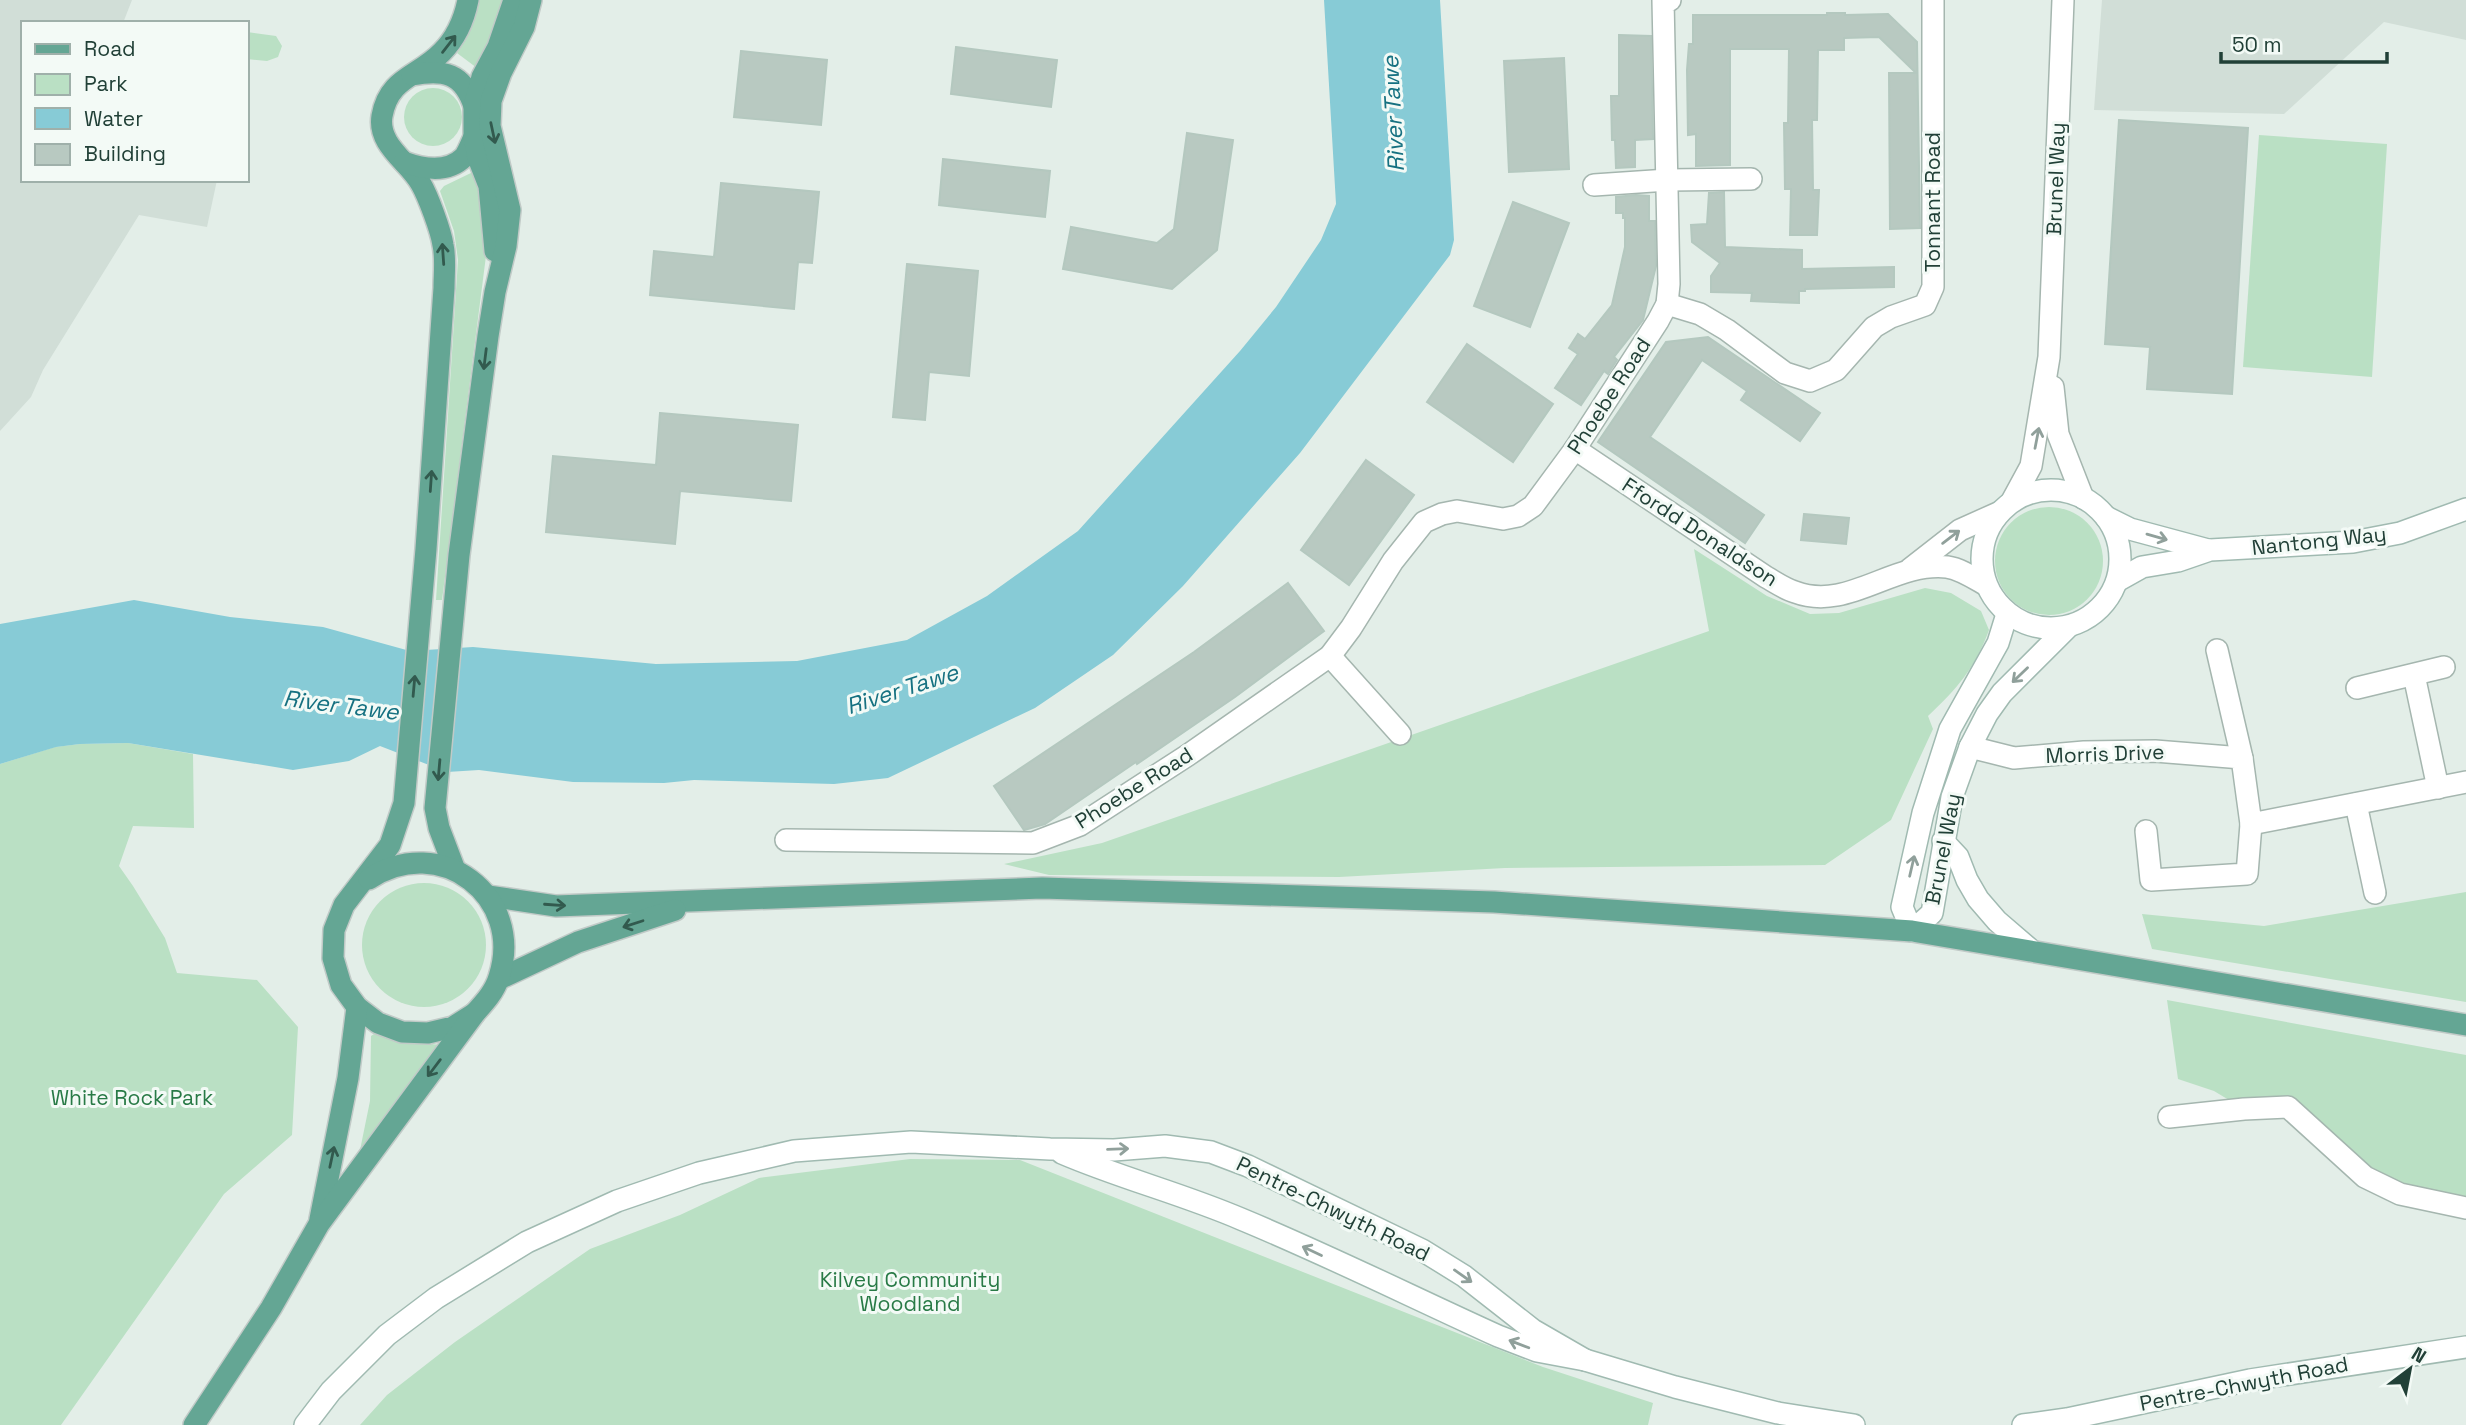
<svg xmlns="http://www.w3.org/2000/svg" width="2466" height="1425" font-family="'Space Grotesk',sans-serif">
<rect width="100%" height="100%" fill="#e3eee8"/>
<g fill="#d1ded7">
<polygon points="0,0 132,0 123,23 23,23 23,180 217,180 207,227 139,215 43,370 31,397 0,431"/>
<polygon points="2102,0 2466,0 2466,40 2384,22 2284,114 2094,110"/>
</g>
<g fill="#bae0c4">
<path d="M479 0H505L498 23 477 68 457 53C470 36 475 21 479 0Z"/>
<polygon points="247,32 276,36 282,46 278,57 267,61 247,59"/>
<circle cx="433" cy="117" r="29"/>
<polygon points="2259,135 2387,144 2372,377 2243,367"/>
<polygon points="473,172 477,173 487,248 442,600 436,600 458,260 454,231 440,191 444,186"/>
<circle cx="2049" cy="561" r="54"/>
<path d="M1694 549 1767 596 1810 614 1839 613 1925 588 1951 593 1981 611 1989 630C1975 668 1957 689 1928 716L1933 729 1891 820 1825 865 1505 868 1339 877 1049 875 1004 864 1102 843 1709 631Z"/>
<polygon points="128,743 193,754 194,828 133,826 119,866 133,886 165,938 177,973 257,980 298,1027 292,1135 224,1194 61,1425 0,1425 0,764 55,747 80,744"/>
<circle cx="424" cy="945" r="62"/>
<polygon points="2466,892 2466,1002 2152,949 2142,914 2264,926"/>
<polygon points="2167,1000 2466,1055 2466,1208 2400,1194 2288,1107 2244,1109 2214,1091 2178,1079"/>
<polygon points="374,1034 402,1042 444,1045 359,1155 370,1101 371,1036"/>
<polygon points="910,1159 1020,1160 1543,1367 1653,1403 1648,1425 360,1425 387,1395 455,1342 590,1249 680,1215 759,1178"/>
</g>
<polygon fill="#87cbd6" points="1324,0 1440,0 1454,240 1450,255 1300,453 1183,586 1113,655 1035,708 888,778 834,784 694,780 664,783 573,782 479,770 447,772 380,746 349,761 293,770 128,743 80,744 56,747 0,764 0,624 134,600 230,617 323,627 410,651 473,647 656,664 797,661 907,640 987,596 1078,531 1240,351 1276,307 1321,240 1336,204"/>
<g fill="#b8c9c1" stroke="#b4c8bf" stroke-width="2">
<polygon points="1827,13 1845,13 1845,15 1888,14 1917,42 1920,228 1890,229 1889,73 1916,73 1879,37 1844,38 1844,50 1818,50 1817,120 1812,120 1813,190 1819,190 1817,235 1790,235 1791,189 1785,189 1784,123 1788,123 1789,49 1730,49 1730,165 1696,166 1696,134 1688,135 1687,70 1689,44 1693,44 1693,15 1827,15"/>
<polygon points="1619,35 1651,36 1653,139 1635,140 1635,167 1616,168 1615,140 1612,140 1611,96 1619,96"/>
<polygon points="956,47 1057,60 1051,107 951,94"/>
<polygon points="741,51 827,60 821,125 734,117"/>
<polygon points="1564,58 1569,169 1509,172 1504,61"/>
<polygon points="2119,120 2248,128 2232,394 2147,389 2150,347 2105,344"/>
<polygon points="1187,133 1233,140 1217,250 1172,289 1063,269 1071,227 1157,243 1174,229"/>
<polygon points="943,159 1050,171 1045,217 939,205"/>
<polygon points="721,183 819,192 812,263 798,262 794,309 650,295 654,251 714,257"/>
<polygon points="1724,192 1725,247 1802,250 1802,269 1894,267 1894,287 1805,289 1805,291 1799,291 1799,303 1751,301 1752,293 1711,292 1711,276 1720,263 1692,242 1691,225 1707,224 1709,193"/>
<polygon points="1636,195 1649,196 1649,221 1655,221 1656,266 1643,320 1614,357 1617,360 1608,374 1604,371 1581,405 1555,388 1578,354 1569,348 1578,334 1585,339 1612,305 1625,247 1625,218 1623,218 1623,213 1616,213 1616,197"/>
<polygon points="1513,202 1569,223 1530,327 1474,306"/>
<polygon points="907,264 978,271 969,376 929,372 925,420 893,417"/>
<polygon points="1708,337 1820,413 1800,441 1741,400 1747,391 1702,360 1650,437 1764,515 1745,543 1598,442 1666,342"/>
<polygon points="1467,344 1553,404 1513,462 1427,402"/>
<polygon points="660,413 798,425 791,501 680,491 675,544 546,532 553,456 656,465"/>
<polygon points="1366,460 1414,495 1349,585 1301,550"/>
<polygon points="1804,514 1849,518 1846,544 1801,540"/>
<polygon points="1288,583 1324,631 1235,697 1137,764 1136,762 1045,824 1024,830 994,786 1194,652"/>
</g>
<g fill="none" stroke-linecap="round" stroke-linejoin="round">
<defs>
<g id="street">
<polyline points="1594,185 1668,180 1751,179"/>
<polyline points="1667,304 1700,314 1727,330 1785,373 1810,381 1836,370 1874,327 1891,317 1925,305 1933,287 1933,0"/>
<polyline points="2053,387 2058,434 2083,498"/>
<path d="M1575 449 1766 577C1775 582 1785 589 1795 592 1848 612 1893 561 1947 567 1961 569 1974 578 1986 585"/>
<polyline points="2012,501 2031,466 2049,357 2063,0"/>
<polyline points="1910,569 1960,530 1998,513"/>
<polyline points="2217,650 2242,758"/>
<polyline points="1330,656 1400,734"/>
<polyline points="2414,675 2438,788"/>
<polyline points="2357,688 2444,667"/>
<polyline points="1970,747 2014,758 2084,752 2155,751 2242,758 2251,824 2466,782"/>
<polyline points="2356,804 2375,893"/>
<polyline points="2146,831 2151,880 2247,874 2251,824"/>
<polyline points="786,840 1033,843 1080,825 1188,755 1330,656 1351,628 1393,561 1424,522 1442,514 1457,511 1503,519 1518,516 1533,506 1575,449 1658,321 1667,304 1669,284 1663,0 1670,0"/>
<polyline points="2169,1117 2244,1109 2288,1107 2365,1177 2400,1194 2466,1208"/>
</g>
<g id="secondary">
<circle cx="2051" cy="559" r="69"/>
<polyline points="2106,517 2130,529 2208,550"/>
<polyline points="2117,581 2142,567 2178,561 2210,550 2353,542 2400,533 2466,509"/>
<polyline points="2007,614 1998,643 1950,729 1923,813 1902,907 1912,931 1932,913 1952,797 1970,747 1987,714 2002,693 2068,627"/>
<polyline points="1943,841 1958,857 1967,880 1978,899 1997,921 2032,951"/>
<path d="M1062 1153C1120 1178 1183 1194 1241 1219 1328 1255 1412 1297 1498 1336L1537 1351 1585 1360 1675 1387 1778 1413 1854 1425"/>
<polyline points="305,1425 331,1391 387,1335 436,1298 527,1242 617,1201 699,1173 794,1151 911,1142 1050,1149 1114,1150 1165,1146 1211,1152 1248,1166 1422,1250 1464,1276 1533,1330 1585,1360"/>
<polyline points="2023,1425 2067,1419 2250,1380 2466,1347"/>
</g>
<g id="primary">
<path d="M468 0C464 20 457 37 442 52 418 77 389 77 382 116 377 145 409 162 421 184 428 196 441 231 443 245 446 258 444 274 444 288L426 549 404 803 390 845 344 905 334 930 333 958 341 985 357 1007 378 1023 402 1032 428 1033 453 1027 475 1013"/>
<path d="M412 75C444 69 463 73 474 106"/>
<path d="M404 162C423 169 447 174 464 157 468 152 471 143 474 137"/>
<polyline points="495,251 489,186 478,158 474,137 474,106 482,77 498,47 514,0"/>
<polyline points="455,870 439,828 435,808 459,555 488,336 495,292 506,246 510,210 490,126 491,101 501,73 524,27 531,0"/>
<polyline points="488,896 556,906 1042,888 1494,902 1912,931 2466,1025"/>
<polyline points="499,979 578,942 675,910"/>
<polyline points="320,1219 348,1078 357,1007"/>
<path d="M194 1425 271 1308 319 1224 475 1013C485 1002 495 991 499 977 525 896 440 832 369 879"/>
</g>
</defs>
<use href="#street" stroke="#a5b6af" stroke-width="24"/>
<use href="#secondary" stroke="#a0bab1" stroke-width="24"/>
<use href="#primary" stroke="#c1cac7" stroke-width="24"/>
<use href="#street" stroke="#fff" stroke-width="21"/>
<use href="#secondary" stroke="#fff" stroke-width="21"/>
<use href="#primary" stroke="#64a694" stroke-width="21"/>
</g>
<defs><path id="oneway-shaft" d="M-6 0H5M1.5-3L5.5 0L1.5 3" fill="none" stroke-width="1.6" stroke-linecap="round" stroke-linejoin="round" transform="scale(1.75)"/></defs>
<g stroke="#325a4e">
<use href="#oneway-shaft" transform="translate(449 44) rotate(-52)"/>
<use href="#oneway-shaft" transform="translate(493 133) rotate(78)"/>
<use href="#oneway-shaft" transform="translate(443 254) rotate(-94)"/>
<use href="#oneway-shaft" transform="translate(485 359) rotate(97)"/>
<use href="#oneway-shaft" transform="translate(431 481) rotate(-86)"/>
<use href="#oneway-shaft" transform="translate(414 686) rotate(-85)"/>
<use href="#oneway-shaft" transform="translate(439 770) rotate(95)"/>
<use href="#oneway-shaft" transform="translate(555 905) rotate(4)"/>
<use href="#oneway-shaft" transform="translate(633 924) rotate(162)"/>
<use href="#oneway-shaft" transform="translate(434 1068) rotate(127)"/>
<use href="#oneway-shaft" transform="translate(332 1157) rotate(-78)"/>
</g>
<g stroke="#90a09b">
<use href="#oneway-shaft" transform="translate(2037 438) rotate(-79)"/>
<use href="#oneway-shaft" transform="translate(1951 537) rotate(-37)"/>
<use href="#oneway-shaft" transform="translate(2157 537) rotate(16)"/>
<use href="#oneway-shaft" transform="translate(2020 675) rotate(136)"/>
<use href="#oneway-shaft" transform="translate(1912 866) rotate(-77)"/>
<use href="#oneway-shaft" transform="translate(1118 1149) rotate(-2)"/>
<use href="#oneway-shaft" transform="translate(1312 1251) rotate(-155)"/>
<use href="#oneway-shaft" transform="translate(1463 1276) rotate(35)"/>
<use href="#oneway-shaft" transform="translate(1519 1344) rotate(-159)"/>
</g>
<g text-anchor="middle" stroke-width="6" stroke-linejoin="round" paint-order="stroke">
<g font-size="21" fill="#214037" stroke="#f3faf6">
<text transform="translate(2056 179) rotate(-88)" y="7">Brunel Way</text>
<text transform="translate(1933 202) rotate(-90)" y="7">Tonnant Road</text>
<text transform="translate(1609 396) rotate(-57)" y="7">Phoebe Road</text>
<text transform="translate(1700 532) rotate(33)" y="7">Ffordd Donaldson</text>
<text transform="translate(2319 541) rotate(-6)" y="7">Nantong Way</text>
<text transform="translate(2105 754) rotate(-2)" y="7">Morris Drive</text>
<text transform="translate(1134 788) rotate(-32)" y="7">Phoebe Road</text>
<text transform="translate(1943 849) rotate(-79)" y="7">Brunel Way</text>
<text transform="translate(1333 1209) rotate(26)" y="7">Pentre-Chwyth Road</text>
<text transform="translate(2244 1384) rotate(-11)" y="7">Pentre-Chwyth Road</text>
</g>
<g font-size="21" fill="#287a46" stroke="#f3faf6">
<text x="132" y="1105">White Rock Park</text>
<text x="910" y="1287">Kilvey Community<tspan x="910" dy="24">Woodland</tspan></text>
</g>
<g font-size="23" font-style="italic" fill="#167181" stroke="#f3faf6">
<text transform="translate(1393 114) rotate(-93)" y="8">River Tawe</text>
<text transform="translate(902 689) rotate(-18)" y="8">River Tawe</text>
<text transform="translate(341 705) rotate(7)" y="8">River Tawe</text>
</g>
</g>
<rect x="21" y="21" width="228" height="161" fill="#f3faf6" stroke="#9fb0aa" stroke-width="2"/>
<rect x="35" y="44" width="35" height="10" fill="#64a694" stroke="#9fb0aa" stroke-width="2"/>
<text x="84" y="56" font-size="21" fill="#214037">Road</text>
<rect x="35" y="74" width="35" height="21" fill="#bae0c4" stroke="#9fb0aa" stroke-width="2"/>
<text x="84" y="91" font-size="21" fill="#214037">Park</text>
<rect x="35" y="108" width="35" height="21" fill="#87cbd6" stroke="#9fb0aa" stroke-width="2"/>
<text x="84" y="126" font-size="21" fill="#214037">Water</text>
<rect x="35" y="144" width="35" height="21" fill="#b8c9c1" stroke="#9fb0aa" stroke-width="2"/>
<text x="84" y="161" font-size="21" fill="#214037">Building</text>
<g transform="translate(2410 1369) rotate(32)" stroke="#f3faf6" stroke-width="5" paint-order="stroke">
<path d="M0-5L12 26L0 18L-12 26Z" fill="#214037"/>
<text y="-10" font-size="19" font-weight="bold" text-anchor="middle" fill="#214037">N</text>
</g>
<path d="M2221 52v10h166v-10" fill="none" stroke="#214037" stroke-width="3.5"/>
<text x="2232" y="52" font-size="21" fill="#214037" stroke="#f3faf6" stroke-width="5" paint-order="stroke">50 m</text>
</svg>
